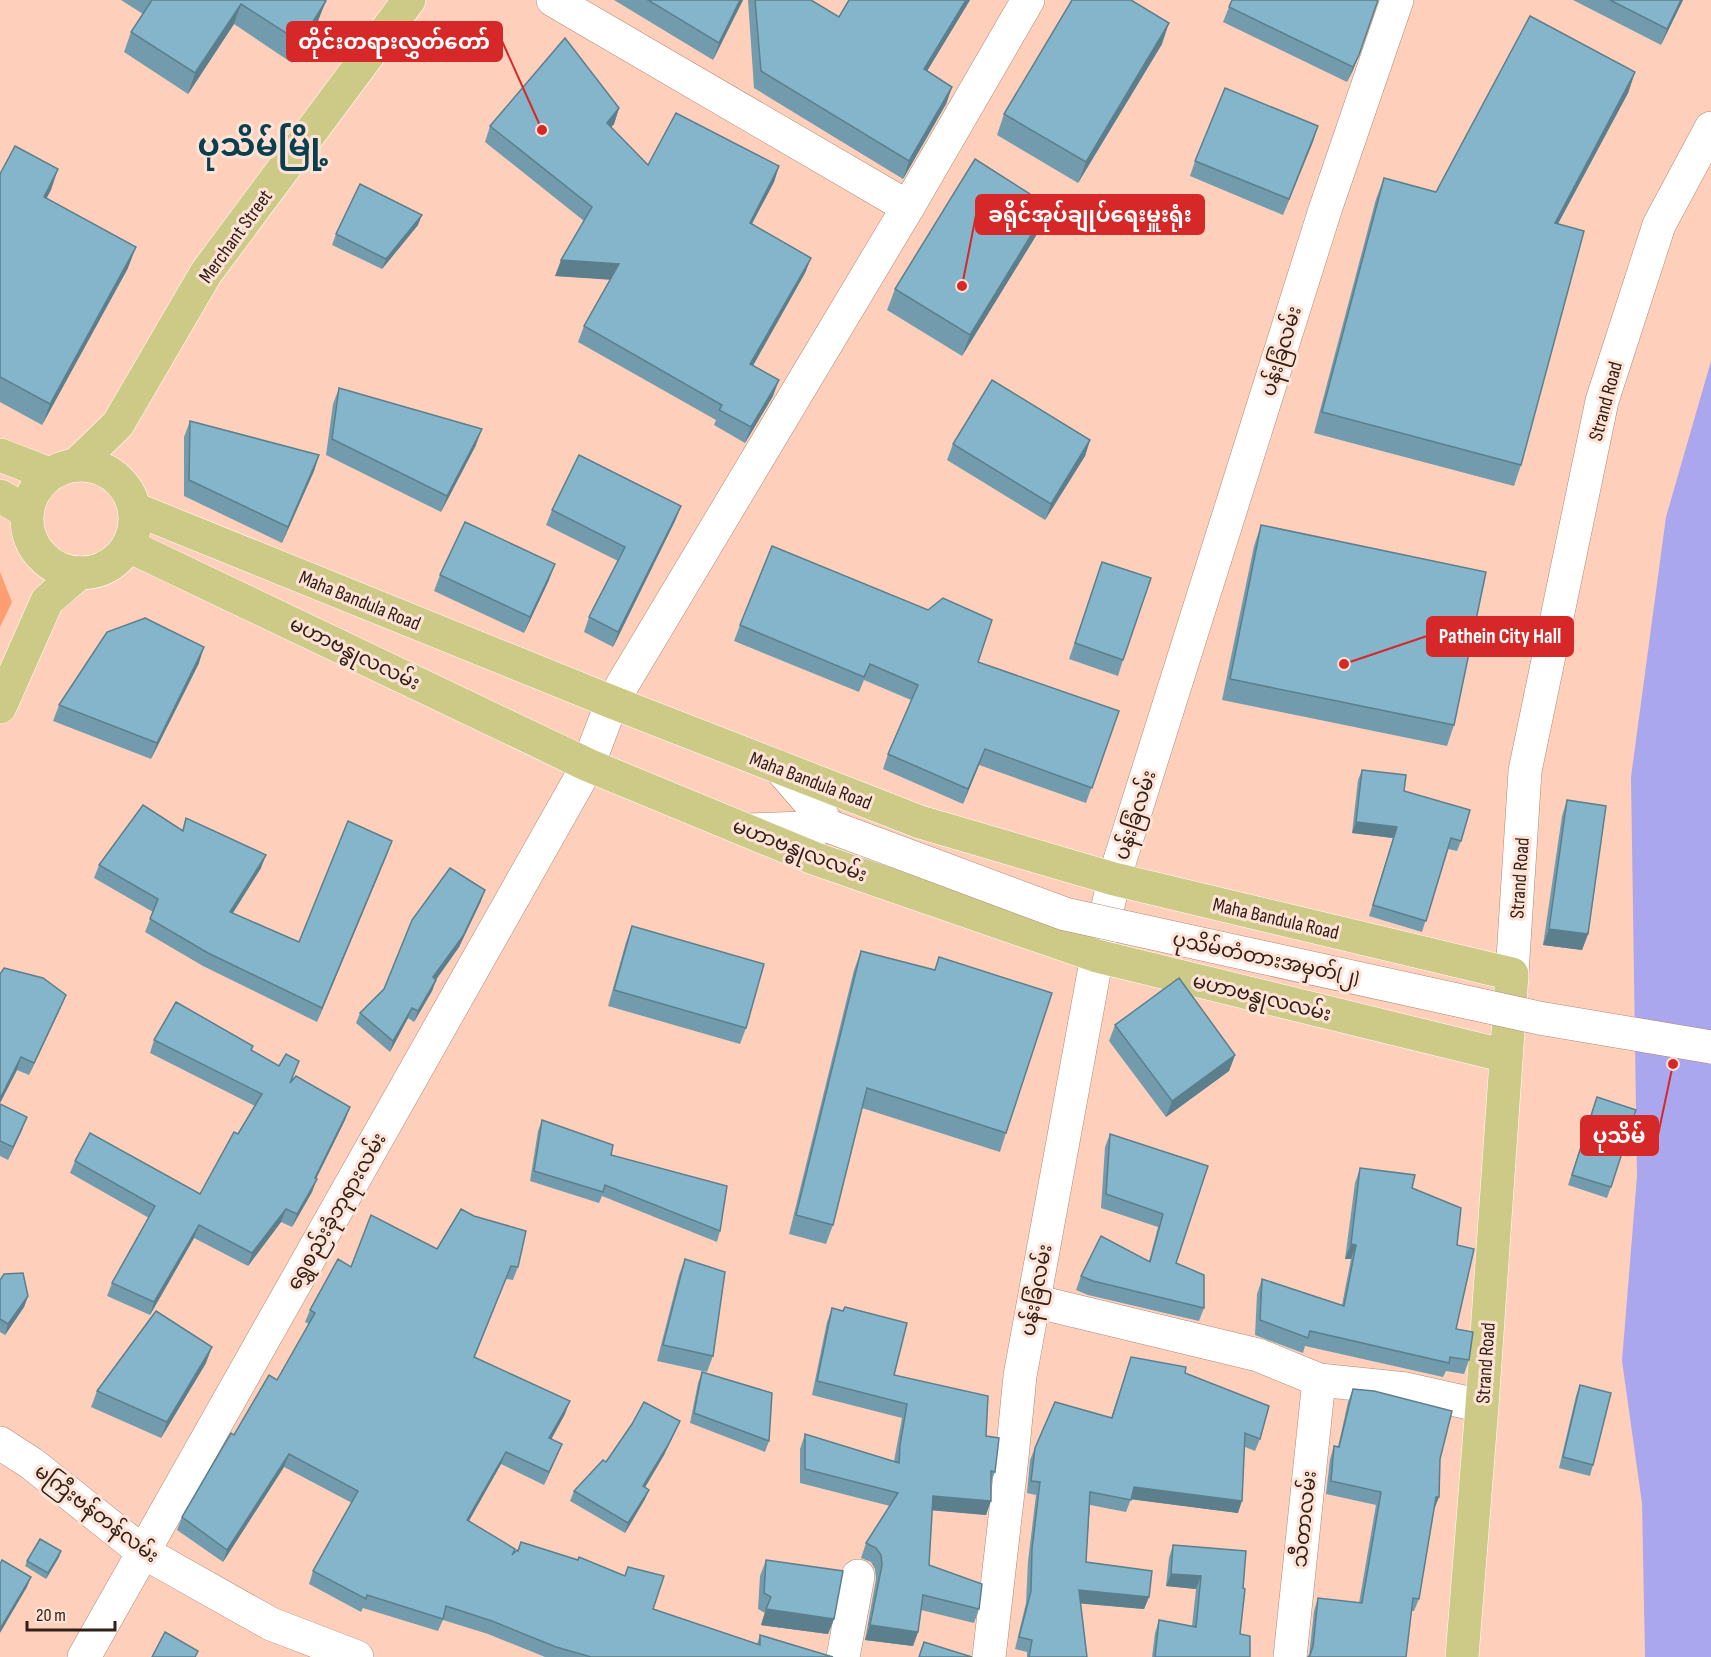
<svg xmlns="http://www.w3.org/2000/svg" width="1711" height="1657" font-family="'Sofia Sans Condensed','Noto Sans Myanmar',sans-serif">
<rect width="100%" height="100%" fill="#fed0bb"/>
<polygon fill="#fd9e72" points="0,572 12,602 0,627"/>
<polygon fill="#aaa7ee" points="1711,361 1711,1657 1645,1657 1642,1503 1622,1361 1637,1176 1631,777 1666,517"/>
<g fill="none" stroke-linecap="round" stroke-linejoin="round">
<defs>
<g id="minor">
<polyline points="553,0 908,207"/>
<polyline points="779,767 831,827"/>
<polyline points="748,830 831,827"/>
<polyline points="1512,974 1525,771 1602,401 1659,225 1711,128"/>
<polyline points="1034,1301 1258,1355 1319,1380 1406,1389 1482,1406"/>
<polyline points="0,1443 31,1463 143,1552 271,1624 357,1657"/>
<polyline points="84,1657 588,765 612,702 908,207 1028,0"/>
<polyline points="843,1657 858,1576"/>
<polyline points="989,1657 1012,1457 1020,1376 1097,956 1114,879 1325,210 1397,0"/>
<polyline points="1290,1657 1319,1380"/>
</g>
<g id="major">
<polyline points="0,455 49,474"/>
<circle cx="81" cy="519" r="54"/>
<polyline points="76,465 118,424 206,273 409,0"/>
<polyline points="0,496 27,512"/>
<polyline points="135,509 612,702 920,822 1114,879 1512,974 1482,1406 1462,1657"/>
<polyline points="129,546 588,765 816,859 1097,956 1506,1056"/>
<polyline points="0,707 47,601 79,573"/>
</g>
</defs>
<use href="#minor" stroke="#b18773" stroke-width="34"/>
<use href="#major" stroke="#fff" stroke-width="34"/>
<use href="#minor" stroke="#fff" stroke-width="33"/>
<use href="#major" stroke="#cdc986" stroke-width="33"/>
<defs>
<polyline id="minor-bridge" points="831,827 1065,914 1539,1018 1711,1047"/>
</defs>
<use href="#minor-bridge" stroke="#b18773" stroke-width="34" stroke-linecap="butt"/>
<use href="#minor-bridge" stroke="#fff" stroke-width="33"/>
</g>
<g fill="#729cae">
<polygon points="121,0 324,0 318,21 292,63 234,24 188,94 124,52 131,32 143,14"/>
<polygon points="614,0 743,0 713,60"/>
<polygon points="748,0 811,0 839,17 970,0 927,71 952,87 946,104 903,179 754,88"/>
<polygon points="1378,0 1353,70 1347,82 1223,22 1229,7"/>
<polygon points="1573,0 1683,0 1661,45"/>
<polygon points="1162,44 1078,183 997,135 1004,114"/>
<polygon points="1635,72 1628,93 1558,224 1521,465 1514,486 1314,433 1376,199 1384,178 1436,192"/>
<polygon points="619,108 614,124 611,127 648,165 779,166 774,182 752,224 811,258 805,273 753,365 773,396 745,443 714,425 716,420 578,342 584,326 610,279 555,276 584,221 485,142 490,126"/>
<polygon points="1318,126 1283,215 1190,176 1195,161"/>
<polygon points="0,174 51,190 46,198 128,268 42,425 0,402"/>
<polygon points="418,225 382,269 332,245 336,234"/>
<polygon points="1042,226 962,356 887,310 895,289"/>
<polygon points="339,388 476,445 441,512 326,455 333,404"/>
<polygon points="190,421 319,455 314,471 282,543 184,496 184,437"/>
<polygon points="1090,440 1085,456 1045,520 947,460 953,444"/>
<polygon points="681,506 675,521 613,647 584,632 589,617 618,561 546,525 552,510"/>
<polygon points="1261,525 1454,725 1447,746 1222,700 1254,546"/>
<polygon points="440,575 549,580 524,633 434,591"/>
<polygon points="1097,577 1123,660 1118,676 1069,659"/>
<polygon points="740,625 978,662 1119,711 1086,803 979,765 963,804 883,769 888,754 911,700 864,680 859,692 734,641"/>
<polygon points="199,663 151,759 53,721 59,705"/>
<polygon points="1362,770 1404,791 1461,841 1457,851 1448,849 1422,932 1369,916 1393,838 1352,833 1358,780"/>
<polygon points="1567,800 1588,934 1582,950 1543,945 1562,816"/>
<polygon points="186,818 261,868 233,913 299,942 392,841 317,1022 203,966 145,932 153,912 94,878 99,865 182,831"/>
<polygon points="481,901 459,947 436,980 432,991 414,1022 408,1018 390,1052 356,1023 360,1013"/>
<polygon points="632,926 746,1028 740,1044 608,1006 626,942"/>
<polygon points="861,951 935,970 939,957 1006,1133 1000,1152 862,1108 833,1225 826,1244 789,1234 854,970"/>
<polygon points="0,974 61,1007 29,1075 17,1070 0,1103"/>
<polygon points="1115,1025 1235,1055 1229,1071 1166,1117 1109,1041"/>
<polygon points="154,1040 251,1050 291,1081 350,1107 345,1120 316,1179 312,1192 292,1227 281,1222 248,1266 194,1238 150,1315 107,1296 112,1283 149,1218 70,1173 75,1161 200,1194 255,1106 150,1053"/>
<polygon points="0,1104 22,1130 8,1160 0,1156"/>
<polygon points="1593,1108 1611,1187 1607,1198 1568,1185"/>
<polygon points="542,1120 611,1155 720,1231 717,1242 602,1196 599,1203 530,1181 538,1131"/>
<polygon points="1110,1134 1208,1166 1176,1263 1204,1308 1199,1321 1088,1295 1076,1290 1081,1276 1149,1261 1158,1227 1101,1208 1105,1147"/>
<polygon points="1360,1168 1412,1188 1457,1245 1456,1329 1469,1360 1464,1374 1446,1371 1443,1377 1305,1346 1303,1353 1255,1335 1257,1294 1262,1279 1342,1305 1351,1259 1345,1259 1355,1183"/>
<polygon points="437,1249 518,1267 513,1280 506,1279 475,1357 565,1414 551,1439 562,1444 544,1485 501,1464 469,1521 513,1554 653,1609 757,1644 760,1635 833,1657 545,1657 488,1634 443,1620 438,1631 363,1608 361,1612 309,1584 313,1571 352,1503 284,1467 223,1562 177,1530 182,1517 234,1435 277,1380 309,1324 305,1322 310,1310 351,1267"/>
<polygon points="685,1259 713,1356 707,1372 657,1361 679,1275"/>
<polygon points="0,1280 28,1296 24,1307 5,1335 0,1332"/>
<polygon points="832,1308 894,1375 986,1436 995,1472 991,1482 986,1515 932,1510 929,1565 979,1609 974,1623 921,1610 918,1632 913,1646 865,1640 876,1579 875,1569 871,1562 861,1558 866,1543 890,1506 800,1483 800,1449 805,1434 894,1461 902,1418 812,1395 827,1322"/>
<polygon points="1131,1357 1185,1373 1260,1439 1255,1451 1245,1447 1238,1513 1131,1499 1126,1512 1090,1505 1086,1562 1149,1597 1144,1609 1080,1603 1087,1657 1027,1657 1027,1652 1015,1649 1026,1603 1028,1561 1036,1495 1027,1493 1030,1460 1035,1448 1111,1418"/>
<polygon points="206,1363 161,1438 91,1407 97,1391"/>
<polygon points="702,1372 769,1441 765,1452 690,1423 698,1383"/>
<polygon points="1580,1385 1593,1465 1590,1476 1559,1468 1576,1396"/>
<polygon points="1353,1389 1440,1459 1434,1510 1419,1599 1414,1611 1412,1611 1309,1656 1314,1611 1318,1598 1359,1603 1376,1505 1326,1494 1330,1459 1334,1446 1338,1447 1348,1402"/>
<polygon points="676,1430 664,1455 645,1487 649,1490 645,1499 625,1533 570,1501 574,1491 606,1462"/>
<polygon points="1173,1545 1246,1551 1240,1634 1250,1657 1152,1657 1155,1633 1159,1620 1192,1626 1196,1589 1166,1586 1169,1558"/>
<polygon points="61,1551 59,1557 46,1579 25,1566 27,1561"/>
<polygon points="766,1560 834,1619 828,1634 761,1625 765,1613 758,1609 760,1576"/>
</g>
<g fill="#5c7f8d">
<polygon points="740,0 743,0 713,60 719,43"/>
<polygon points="966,0 970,0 918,86 924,69"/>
<polygon points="1681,0 1683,0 1681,4 1661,45 1667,29"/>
<polygon points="326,1 318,21 292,63 300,42"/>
<polygon points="241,4 234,24 188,94 195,73"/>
<polygon points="1169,23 1162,44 1078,183 1086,162"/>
<polygon points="1359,55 1353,70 1347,82 1353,67"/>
<polygon points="1635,72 1628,93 1547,244 1555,223"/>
<polygon points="952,87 946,104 903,179 909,161"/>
<polygon points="619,108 614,124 602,139 607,123"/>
<polygon points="1318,126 1313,142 1283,215 1289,199"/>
<polygon points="779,166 774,182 744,238 750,223"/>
<polygon points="58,169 51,190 36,218 44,197"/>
<polygon points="1049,206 1042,226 962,356 970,335"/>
<polygon points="422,215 418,225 382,269 386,259"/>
<polygon points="136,247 128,268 42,425 50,404"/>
<polygon points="811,258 805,273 745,380 750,364"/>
<polygon points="561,260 619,264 613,280 555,276"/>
<polygon points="779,380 773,396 745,443 751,427"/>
<polygon points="482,429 476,445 441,512 447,496"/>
<polygon points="1090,440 1085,456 1045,520 1051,504"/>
<polygon points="319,455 314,471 282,543 288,527"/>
<polygon points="681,506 675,521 613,647 618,632"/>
<polygon points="555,564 549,580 524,633 530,617"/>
<polygon points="204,647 199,663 151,759 157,743"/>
<polygon points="985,749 979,765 963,804 968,789"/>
<polygon points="1356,822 1397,827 1393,838 1352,833"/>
<polygon points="392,841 387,855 317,1022 322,1008"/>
<polygon points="266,855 261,868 225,925 230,912"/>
<polygon points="485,890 481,901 459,947 430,988 433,977"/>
<polygon points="1549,929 1588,934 1582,950 1543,945"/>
<polygon points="436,980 432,991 414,1022 418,1011"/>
<polygon points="66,995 61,1007 29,1075 34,1063"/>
<polygon points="412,1008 408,1018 390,1052 393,1041"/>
<polygon points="1235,1055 1229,1071 1166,1117 1172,1101"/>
<polygon points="21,1057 17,1070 0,1103 0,1099"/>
<polygon points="350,1107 345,1120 310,1191 315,1178"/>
<polygon points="27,1117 22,1130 8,1160 13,1147"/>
<polygon points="317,1179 312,1192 292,1227 297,1214"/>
<polygon points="286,1209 281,1222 248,1266 252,1253"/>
<polygon points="199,1225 194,1238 150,1315 154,1302"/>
<polygon points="1351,1244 1356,1245 1351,1259 1345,1259"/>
<polygon points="28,1296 24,1307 5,1335 8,1324"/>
<polygon points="212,1347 206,1363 161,1438 167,1422"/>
<polygon points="570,1401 565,1414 545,1451 549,1438"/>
<polygon points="680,1421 676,1430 664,1455 640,1496 643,1486"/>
<polygon points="562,1444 557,1456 544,1485 549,1472"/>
<polygon points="506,1452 501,1464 462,1533 467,1520"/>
<polygon points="289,1454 284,1467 223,1562 227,1550"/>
<polygon points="1134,1487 1242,1501 1238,1513 1129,1499"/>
<polygon points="649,1490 645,1499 625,1533 628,1523"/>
<polygon points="933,1496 991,1501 986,1515 928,1510"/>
<polygon points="1436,1497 1439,1497 1434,1510"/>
<polygon points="61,1551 59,1557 46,1579 48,1573"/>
<polygon points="1171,1574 1201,1576 1196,1589 1166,1586"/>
<polygon points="31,1577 27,1587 0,1633 0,1629"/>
<polygon points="1079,1590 1149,1597 1144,1609 1074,1603"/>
<polygon points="766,1609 834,1619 828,1634 761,1625"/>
<polygon points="870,1625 918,1632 913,1646 865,1640"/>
</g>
<g fill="#84b5ca" stroke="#5c7f8d" stroke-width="1.5">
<polygon points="152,0 324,0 326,1 300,42 241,4 195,73 131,32"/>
<polygon points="648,0 740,0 719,43"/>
<polygon points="755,0 811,0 839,17 849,0 966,0 924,69 952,87 909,161 761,71"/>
<polygon points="1072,0 1131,0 1169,23 1086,162 1004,114"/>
<polygon points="1232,0 1378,0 1359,55 1353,67 1229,7"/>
<polygon points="1610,0 1681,0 1667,29"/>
<polygon points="1530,16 1635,72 1555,223 1584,231 1521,465 1322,412 1384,178 1436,192"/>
<polygon points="565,38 619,108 607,123 648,165 676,113 779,166 750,223 811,258 750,364 779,380 751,427 719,410 722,405 584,326 619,264 561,260 592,207 490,126"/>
<polygon points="1225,88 1318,126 1289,199 1195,161"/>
<polygon points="15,146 58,169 44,197 136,247 50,404 0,377 0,174"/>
<polygon points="975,159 1049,206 970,335 895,289"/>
<polygon points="360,184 422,215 386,259 336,234"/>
<polygon points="992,380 1090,440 1051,504 953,444"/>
<polygon points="339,388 482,429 447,496 332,439"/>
<polygon points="190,421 319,455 288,527 189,480"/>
<polygon points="579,455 681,506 618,632 589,617 625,547 552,510"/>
<polygon points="465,522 555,564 530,617 440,575"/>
<polygon points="1261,525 1486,572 1454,725 1230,679"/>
<polygon points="772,546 928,610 943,598 992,620 978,662 1119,711 1092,788 985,749 968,789 888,754 918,685 870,664 864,677 740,625"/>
<polygon points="1102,562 1151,578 1123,660 1075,643"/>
<polygon points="145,618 204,647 157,743 59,705 107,632"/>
<polygon points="1362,770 1406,775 1404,791 1470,810 1461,841 1451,838 1426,921 1373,905 1397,827 1356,822"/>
<polygon points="1567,800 1606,806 1588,934 1549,929"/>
<polygon points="143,805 183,831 186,818 266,855 230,912 299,942 348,821 392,841 322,1008 208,953 150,919 158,899 99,865"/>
<polygon points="450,868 485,890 463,936 433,977 436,980 418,1011 412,1008 393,1041 360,1013 384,989 412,920"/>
<polygon points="632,926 764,964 746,1028 614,990"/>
<polygon points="861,951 935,970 939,957 1052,993 1006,1133 867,1088 833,1225 796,1215"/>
<polygon points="4,968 43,978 66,995 34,1063 21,1057 0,1099 0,974"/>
<polygon points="1179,978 1235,1055 1172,1101 1115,1025"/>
<polygon points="176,1002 253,1046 251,1050 279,1066 286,1054 299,1061 290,1083 296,1076 350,1107 315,1178 317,1179 297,1214 286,1209 252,1253 199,1225 154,1302 112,1283 155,1206 75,1161 90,1133 200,1194 234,1132 238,1134 262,1094 154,1040"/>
<polygon points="1597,1097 1636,1110 1611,1187 1572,1175"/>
<polygon points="0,1104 27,1117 13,1147 0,1141"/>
<polygon points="542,1120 613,1145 611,1155 727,1186 720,1231 605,1185 603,1192 534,1171"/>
<polygon points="1110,1134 1208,1166 1176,1263 1204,1275 1204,1308 1093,1281 1081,1276 1101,1236 1150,1262 1163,1214 1106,1194"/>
<polygon points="1360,1168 1415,1175 1412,1188 1461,1208 1457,1245 1474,1249 1456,1329 1473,1332 1469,1360 1450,1357 1449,1363 1310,1331 1308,1338 1260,1320 1262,1279 1344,1306 1356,1245 1351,1244"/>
<polygon points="461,1209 474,1216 526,1231 518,1267 511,1266 474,1357 570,1401 549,1438 562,1444 549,1472 506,1452 467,1520 515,1549 512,1555 517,1550 518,1551 521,1542 578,1560 579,1557 625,1576 628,1567 664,1576 653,1609 760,1645 760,1635 833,1657 591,1657 556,1647 492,1621 446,1606 443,1619 367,1595 366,1599 313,1571 358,1491 289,1454 227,1550 182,1517 231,1433 234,1435 269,1375 277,1380 315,1313 310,1310 338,1259 351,1267 371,1215 437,1249"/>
<polygon points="685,1259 725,1272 713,1356 663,1345"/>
<polygon points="23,1273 28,1296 8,1324 0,1319 0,1280 4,1274"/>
<polygon points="845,1307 907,1323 894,1375 988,1396 986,1436 999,1438 995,1472 991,1471 991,1501 933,1496 929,1565 982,1584 979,1609 923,1595 918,1632 870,1625 882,1565 881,1555 876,1548 866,1543 898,1493 805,1469 805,1434 899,1463 900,1445 907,1404 817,1381 832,1308 843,1311"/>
<polygon points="156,1311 212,1347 167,1422 97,1391"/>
<polygon points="1131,1357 1186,1367 1185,1373 1269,1406 1260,1439 1245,1433 1242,1501 1134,1487 1131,1500 1090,1492 1086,1562 1152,1571 1149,1597 1079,1590 1087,1657 1029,1657 1032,1640 1019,1637 1031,1591 1032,1549 1040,1482 1031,1481 1035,1448 1055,1402 1112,1418"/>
<polygon points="702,1372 772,1393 769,1441 694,1413"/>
<polygon points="1580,1385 1611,1393 1593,1465 1563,1457"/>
<polygon points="1353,1389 1374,1391 1452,1411 1440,1459 1439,1497 1436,1497 1419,1599 1413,1598 1406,1657 1308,1657 1310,1655 1313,1646 1318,1598 1362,1603 1381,1492 1331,1481 1334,1446 1339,1447"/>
<polygon points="644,1402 680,1421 668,1445 643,1486 649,1490 628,1523 574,1491 603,1460 606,1462 632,1424"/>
<polygon points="40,1539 61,1551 48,1573 27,1561"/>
<polygon points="1173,1545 1246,1551 1243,1588 1245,1589 1240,1634 1250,1636 1250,1657 1155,1657 1159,1620 1196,1627 1201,1576 1171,1574"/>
<polygon points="2,1560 31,1577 0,1629 0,1564"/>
<polygon points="766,1560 843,1571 834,1619 766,1609 771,1597 764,1593"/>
<polygon points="165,1632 198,1651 195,1657 152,1657"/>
<polygon points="924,1642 972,1657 919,1657"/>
</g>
<g text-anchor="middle" stroke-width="6" stroke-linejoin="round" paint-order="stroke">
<g font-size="20" fill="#302018" stroke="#fee2d5">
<text transform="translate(235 236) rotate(-54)" y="7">Merchant Street</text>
<text transform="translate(1281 351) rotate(-73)" y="7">ပန်းခြံလမ်း</text>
<text transform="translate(1605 401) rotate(-75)" y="7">Strand Road</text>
<text transform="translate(360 600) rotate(22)" y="7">Maha Bandula Road</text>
<text transform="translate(355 653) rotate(26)" y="7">မဟာဗန္ဓုလလမ်း</text>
<text transform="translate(811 780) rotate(21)" y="7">Maha Bandula Road</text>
<text transform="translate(1135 815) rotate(-72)" y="7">ပန်းခြံလမ်း</text>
<text transform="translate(800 850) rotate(21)" y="7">မဟာဗန္ဓုလလမ်း</text>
<text transform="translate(1519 878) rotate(-86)" y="7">Strand Road</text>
<text transform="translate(1276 918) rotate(13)" y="7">Maha Bandula Road</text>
<text transform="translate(1266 958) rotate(12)" y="7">ပုသိမ်တံတားအမှတ်(၂)</text>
<text transform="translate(1262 997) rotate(14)" y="7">မဟာဗန္ဓုလလမ်း</text>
<text transform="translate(336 1211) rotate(-60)" y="7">ရွှေစည်းခုံဘုရားလမ်း</text>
<text transform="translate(1036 1290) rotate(-79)" y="7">ပန်းခြံလမ်း</text>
<text transform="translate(1485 1363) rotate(-86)" y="7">Strand Road</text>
<text transform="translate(97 1513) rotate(37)" y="7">မကြီးဗန်တန်လမ်း</text>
<text transform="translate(1304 1519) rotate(-84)" y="7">သီတာလမ်း</text>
</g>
<g font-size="32" font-weight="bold" fill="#0a3f50" stroke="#fee2d5">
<text x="263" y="156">ပုသိမ်မြို့</text>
</g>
</g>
<path fill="none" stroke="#d62828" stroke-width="2" d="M542 130L502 41M962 286L976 215M1344 664L1427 636M1673 1064L1658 1135"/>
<g fill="#d62828" stroke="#fee2d5" stroke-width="2">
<circle cx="542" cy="130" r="6"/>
<circle cx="962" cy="286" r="6"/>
<circle cx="1344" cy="664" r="6"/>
<circle cx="1673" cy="1064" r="6"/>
</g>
<g fill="#d62828" stroke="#d62828" stroke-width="2">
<rect x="287" y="22" width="215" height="39" rx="6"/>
<rect x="976" y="195" width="228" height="39" rx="6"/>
<rect x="1427" y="617" width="146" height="39" rx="6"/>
<rect x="1581" y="1116" width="77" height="39" rx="6"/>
</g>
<g font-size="21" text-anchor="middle" font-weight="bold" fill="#fff">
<text x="394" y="49">တိုင်းတရားလွှတ်တော်</text>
<text x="1090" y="222">ခရိုင်အုပ်ချုပ်ရေးမှူးရုံး</text>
<text x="1500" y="643">Pathein City Hall</text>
<text x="1619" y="1143">ပုသိမ်</text>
</g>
<path d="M27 1621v9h88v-9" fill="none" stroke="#302018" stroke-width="3"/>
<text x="36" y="1621" font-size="18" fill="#302018" stroke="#fee2d5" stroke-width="4.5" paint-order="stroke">20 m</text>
</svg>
